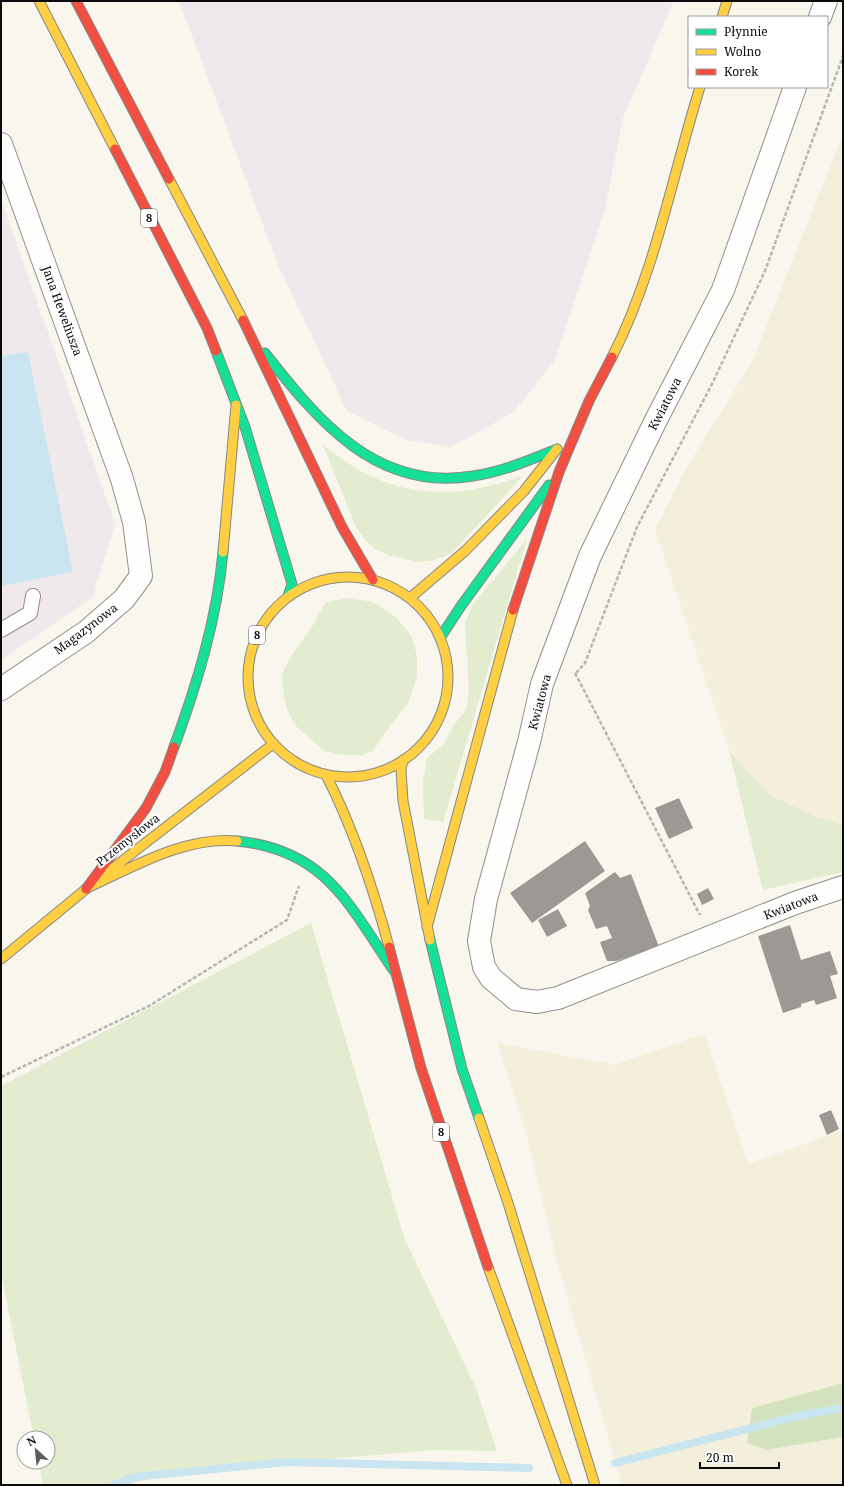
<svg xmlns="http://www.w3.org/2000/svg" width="844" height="1486" font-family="'Noto Serif',serif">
<rect width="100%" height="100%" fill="#f9f6ee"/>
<g fill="#efe9eb">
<polygon points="179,1 674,1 623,118 605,209 555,360 514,412 451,447 406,440 347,411 276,260"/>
<polygon points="1,199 115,523 93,597 1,660"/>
</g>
<g fill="#f4efdc">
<polygon points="843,134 843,825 812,815 770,795 729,751 655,530 688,465 753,360"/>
<polygon points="704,1034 748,1164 843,1130 843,1485 622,1485 556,1258 526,1133 497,1043 614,1065"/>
<polygon points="530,1483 530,1485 470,1485 505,1484"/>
</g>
<g fill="#e4ecd0">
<path d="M323 445C339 457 356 470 375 478 425 500 475 494 524 475L452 553 435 560 417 562 388 555 375 549 365 540 356 527Z"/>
<polygon points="527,539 443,822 424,819 423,782 427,758 444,744 453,726 466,710 469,691 465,624 472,605"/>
<polygon points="349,598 373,602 396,617 412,637 417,656 417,677 408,703 389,727 373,751 362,755 341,755 324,751 295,725 287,709 283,692 282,675 290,658 313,625 326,602"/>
<polygon points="729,751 770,795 812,815 843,825 843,872 763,890"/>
<polygon points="311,923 405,1240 476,1388 497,1451 432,1450 164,1474 127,1485 43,1485 39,1462 48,1462 48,1438 34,1438 1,1273 1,1086"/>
</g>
<polygon fill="#d5e2bf" points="843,1383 843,1437 766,1450 747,1443 752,1408"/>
<polygon fill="#c9e5ef" points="28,352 73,572 1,586 1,356"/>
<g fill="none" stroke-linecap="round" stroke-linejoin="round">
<g stroke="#c9e5ef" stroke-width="8">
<polyline points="615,1463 801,1415 843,1408"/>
<polyline points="114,1485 134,1477 286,1462 529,1468"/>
</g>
</g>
<g fill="#9c9894">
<polygon points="679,798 693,828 669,839 655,808"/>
<polygon points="585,841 605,871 532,923 510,893"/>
<polygon points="615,872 620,878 631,874 659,947 616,961 607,961 600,942 612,938 607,926 596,929 588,910 590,906 585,893"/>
<polygon points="708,888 714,899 702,905 697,894"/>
<polygon points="558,909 567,926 547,937 538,920"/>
<polygon points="790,925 801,960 830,951 838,974 830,976 837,998 816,1005 814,1000 801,1004 801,1007 783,1013 758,936"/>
<polygon points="831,1110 839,1129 827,1135 819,1115"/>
</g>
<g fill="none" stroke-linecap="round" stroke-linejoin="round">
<defs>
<polyline id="lane" points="1,630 30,613 33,596"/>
<g id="street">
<polyline points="820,17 826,1"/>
<polyline points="795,87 723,290 655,422 590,556 542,684 529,742 486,899 479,941 484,967 491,978 516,999 537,1002 558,998 795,903 843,887"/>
<polyline points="1,144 122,479 134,522 141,576 124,599 86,632 1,689"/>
</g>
<g id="fast">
<polyline points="216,351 245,427 292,584 288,596"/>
<path d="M265 353C318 421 377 492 473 476 502 472 530 460 557 449"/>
<polyline points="440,638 461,606 549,485"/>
<path d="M174 747C197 684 217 619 223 552"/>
<path d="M237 841C326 850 349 905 394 971"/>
<polyline points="430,940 462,1069 479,1118"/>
</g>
<g id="slow">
<polyline points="39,1 115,149"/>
<polyline points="722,17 727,1"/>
<polyline points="169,179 243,320"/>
<path d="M612 357C655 273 672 177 700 87"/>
<polyline points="223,552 236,405"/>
<circle cx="348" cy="677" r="100"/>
<polyline points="410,598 465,551 524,491 557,449"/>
<polyline points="403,760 401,770 403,801 430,940"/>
<path d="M326 775C354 830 373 887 389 947"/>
<path d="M87 888C133 867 185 836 237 841"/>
<polyline points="427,927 513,610"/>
<polyline points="1,959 86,889 273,744"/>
<polyline points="479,1118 508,1203 595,1485"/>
<polyline points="488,1267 567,1485"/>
</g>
<g id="jam">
<polyline points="76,1 169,179"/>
<polyline points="115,149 207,328 216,351"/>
<polyline points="243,320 342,527 373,580"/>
<polyline points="513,610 559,472 589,401 612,357"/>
<polyline points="86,889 146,808 165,772 174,747"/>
<polyline points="389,947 421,1068 488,1267"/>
</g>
</defs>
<use href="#lane" stroke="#92908d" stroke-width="16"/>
<use href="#street" stroke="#92908d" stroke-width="24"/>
<use href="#fast" stroke="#888783" stroke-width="11"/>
<use href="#slow" stroke="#888783" stroke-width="11"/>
<use href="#jam" stroke="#888783" stroke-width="11"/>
<g stroke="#b7b6b5" stroke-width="2.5" stroke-dasharray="4 2" stroke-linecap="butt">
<polyline points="575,673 700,915"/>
<polyline points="576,673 585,663 637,527 712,384 765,271 843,56"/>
<polyline points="1,1077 149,1006 287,920 299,886"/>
</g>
<use href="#lane" stroke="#fefefc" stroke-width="14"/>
<use href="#street" stroke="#fefefc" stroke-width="22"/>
<use href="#fast" stroke="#16e098" stroke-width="9"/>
<use href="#slow" stroke="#ffcf43" stroke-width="9"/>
<use href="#jam" stroke="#f24e42" stroke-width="9"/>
</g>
<g text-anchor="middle" stroke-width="4" stroke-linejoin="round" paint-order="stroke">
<g fill="#fff" stroke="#545454" stroke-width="1">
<rect x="141" y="209" width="16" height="18" rx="3"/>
<rect x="249" y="626" width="16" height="18" rx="3"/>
<rect x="433" y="1123" width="16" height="18" rx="3"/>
</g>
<g font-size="11" font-weight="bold" fill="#0a0a0a">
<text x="149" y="222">8</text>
<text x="257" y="639">8</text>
<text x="441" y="1136">8</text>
</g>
<g font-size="12" fill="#0a0a0a" stroke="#fff">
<text transform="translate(62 311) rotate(70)" y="4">Jana Heweliusza</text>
<text transform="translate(665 404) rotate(-63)" y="4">Kwiatowa</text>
<text transform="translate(86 629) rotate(-37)" y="4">Magazynowa</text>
<text transform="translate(540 702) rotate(-75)" y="4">Kwiatowa</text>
<text transform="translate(128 840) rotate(-38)" y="4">Przemysłowa</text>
<text transform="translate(791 906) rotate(-21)" y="4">Kwiatowa</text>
</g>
</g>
<rect width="844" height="1486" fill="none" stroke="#0a0a0a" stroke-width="4"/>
<rect x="688" y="16" width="140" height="72" fill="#ffffff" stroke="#9d9d9d"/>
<rect x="696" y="29" width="20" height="6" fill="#16e098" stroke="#9d9d9d"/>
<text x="724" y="36" font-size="12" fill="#0a0a0a">Płynnie</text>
<rect x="696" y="49" width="20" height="6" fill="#ffcf43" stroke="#9d9d9d"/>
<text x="724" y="56" font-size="12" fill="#0a0a0a">Wolno</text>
<rect x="696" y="69" width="20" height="6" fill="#f24e42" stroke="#9d9d9d"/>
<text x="724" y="76" font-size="12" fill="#0a0a0a">Korek</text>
<g transform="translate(36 1450) rotate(333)"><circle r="19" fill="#ffffff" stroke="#9d9d9d"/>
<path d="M0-3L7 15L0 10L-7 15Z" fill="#5e5d5a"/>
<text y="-6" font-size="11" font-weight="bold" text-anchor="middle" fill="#0a0a0a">N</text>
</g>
<path d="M700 1462v6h79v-6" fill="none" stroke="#0a0a0a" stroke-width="2"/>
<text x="706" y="1462" font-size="12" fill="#0a0a0a" stroke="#ffffff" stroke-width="3" paint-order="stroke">20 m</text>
</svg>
